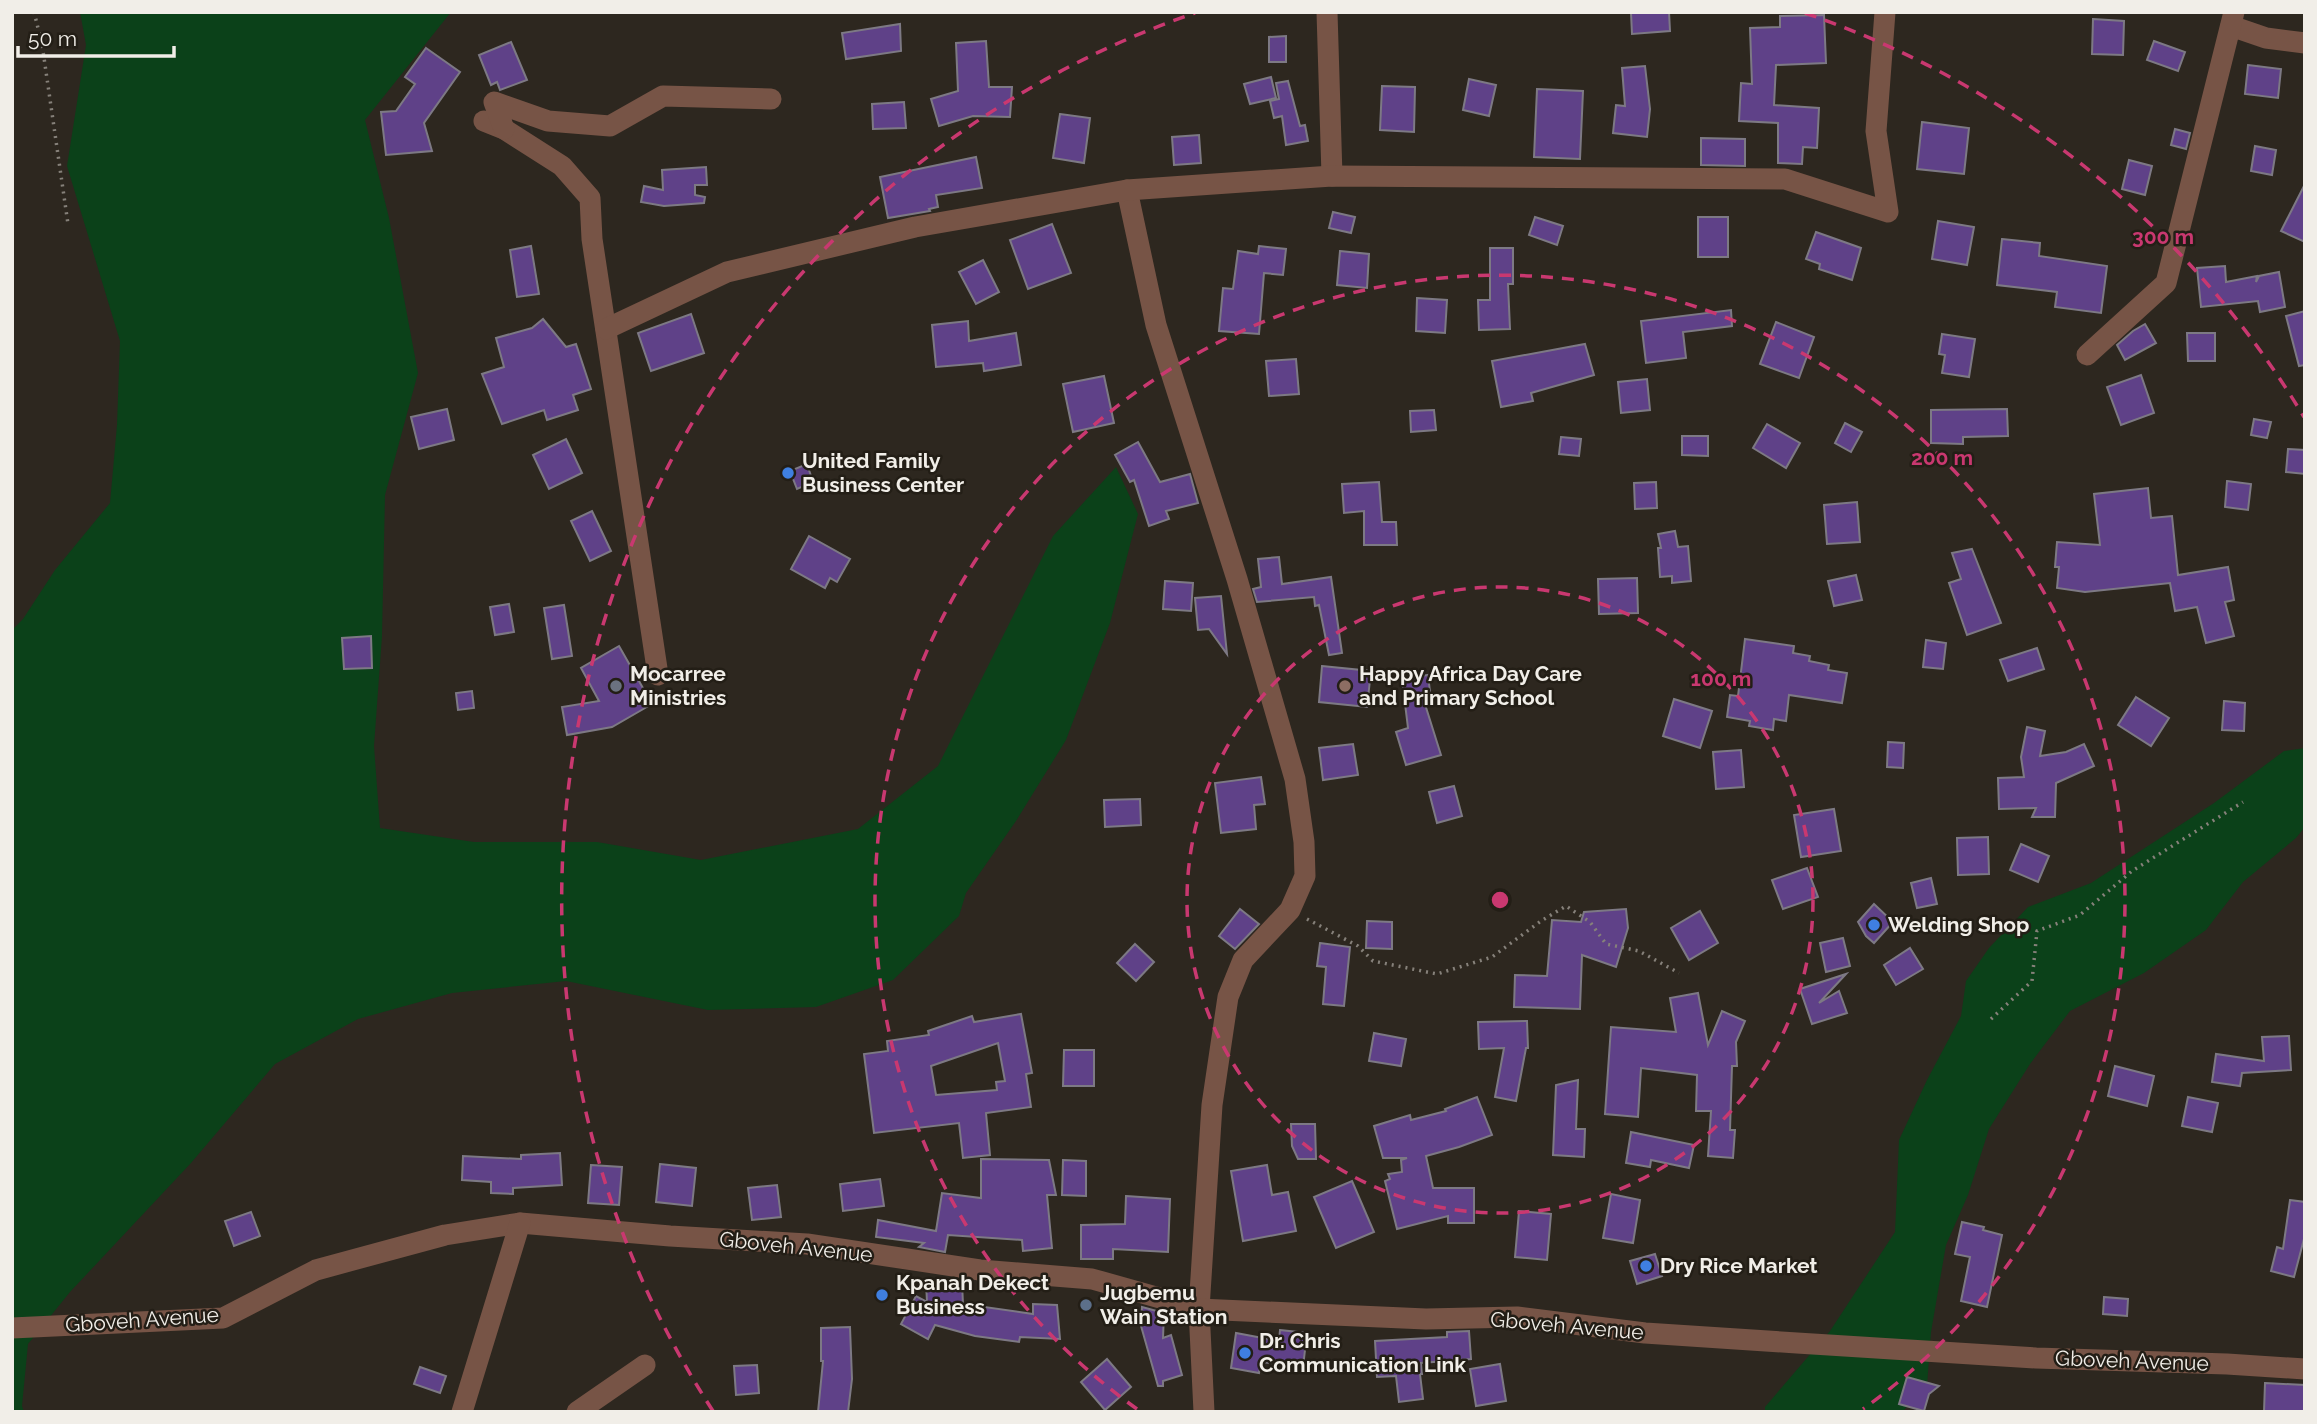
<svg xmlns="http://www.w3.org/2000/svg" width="2317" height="1424" font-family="Raleway,sans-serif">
<rect width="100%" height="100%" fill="#2d271f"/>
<g fill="#0b4119">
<polygon points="80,12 451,12 365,120 389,218 418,373 385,495 382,636 374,746 380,828 474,842 597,842 701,860 858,829 938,766 1053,536 1116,467 1138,514 1110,623 1066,740 1016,821 966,893 959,916 893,980 816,1007 708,1010 566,981 452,993 358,1019 275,1064 191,1163 70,1292 28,1344 22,1406 24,1412 12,1412 12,630 23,619 55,570 110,503 117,425 120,341 67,166 86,45"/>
<polygon points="2305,748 2305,827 2296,838 2243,882 2206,930 2144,973 2070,1011 2030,1064 1989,1129 1968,1195 1946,1245 1931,1332 1927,1386 1902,1412 1765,1412 1765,1407 1830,1331 1895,1232 1899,1140 1927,1080 1961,1016 1966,981 1989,948 2028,907 2091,883 2214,803 2284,751"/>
</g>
<g fill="#5f4188" stroke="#7d7984" stroke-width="2" fill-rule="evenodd">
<polygon points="1669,12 1670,31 1632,34 1631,13"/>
<polygon points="1824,15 1826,63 1776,65 1774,105 1819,108 1817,148 1803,147 1802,164 1778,163 1778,123 1739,121 1741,83 1752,84 1750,28 1780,27 1780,16"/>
<polygon points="2093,19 2124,21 2123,55 2092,54"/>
<polygon points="900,24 901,51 846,59 842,33"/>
<polygon points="1286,36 1286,62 1269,62 1269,37"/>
<polygon points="986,41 989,87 1012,87 1010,117 973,116 939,126 931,99 958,91 956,43"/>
<polygon points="2154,41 2185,52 2178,71 2147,60"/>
<polygon points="511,42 527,80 500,90 497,82 491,85 479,55"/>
<polygon points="426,48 460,72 424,123 432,151 386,155 381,112 396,111 415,84 405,77"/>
<polygon points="2248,65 2281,69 2278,98 2245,94"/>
<polygon points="1645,66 1650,109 1647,137 1613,133 1616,105 1625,106 1622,68"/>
<polygon points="1271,77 1276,98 1250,104 1244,84"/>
<polygon points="1469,79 1496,85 1489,116 1463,110"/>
<polygon points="1288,81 1300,126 1305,125 1308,141 1286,145 1282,116 1274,118 1270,101 1279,99 1276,83"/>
<polygon points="1382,86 1415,87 1414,132 1380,130"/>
<polygon points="1537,89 1583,91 1580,159 1534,157"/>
<polygon points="904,102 906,128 873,129 872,104"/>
<polygon points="1060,114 1090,118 1084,163 1053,158"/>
<polygon points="1922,122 1969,128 1964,174 1917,169"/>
<polygon points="2175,129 2190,133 2186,149 2171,145"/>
<polygon points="1199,135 1201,163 1174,165 1172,137"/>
<polygon points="1701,138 1745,139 1745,166 1701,165"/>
<polygon points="2255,146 2276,150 2272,175 2251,171"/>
<polygon points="976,157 982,188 936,195 938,207 929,209 930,211 888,218 880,177"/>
<polygon points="2129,160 2152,166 2145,195 2122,189"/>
<polygon points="706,167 707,185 695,185 695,195 705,197 704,203 664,206 641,202 644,186 663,190 662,170"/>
<polygon points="2305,184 2305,242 2281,231"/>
<polygon points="1333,212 1355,217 1351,233 1329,228"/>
<polygon points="1535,217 1563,226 1557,245 1529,235"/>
<rect x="1698" y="217" width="30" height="40"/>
<polygon points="1938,221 1974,227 1967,265 1932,259"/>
<polygon points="1052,224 1071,273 1028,289 1010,240"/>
<polygon points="1816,232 1861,248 1852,280 1819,269 1820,264 1806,259"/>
<polygon points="2002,239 2040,243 2039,256 2107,266 2101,313 2055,307 2057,292 1997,285"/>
<polygon points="531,246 539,294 517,297 510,250"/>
<polygon points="1259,246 1286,249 1283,275 1264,273 1259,334 1219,331 1223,288 1233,289 1238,251 1258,254"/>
<polygon points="1490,248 1513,248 1513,284 1508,284 1510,329 1479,330 1478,300 1490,300"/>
<polygon points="1340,251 1369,254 1367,288 1337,285"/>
<polygon points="983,260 999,292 976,304 959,272"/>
<polygon points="2225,266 2226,282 2257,276 2256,282 2259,276 2279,272 2285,307 2260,312 2258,301 2201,307 2197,268"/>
<polygon points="1417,298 1447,300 1445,333 1416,331"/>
<polygon points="1731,310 1732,326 1683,332 1686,358 1646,363 1641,321"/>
<polygon points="2305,311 2305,365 2299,366 2286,316"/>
<polygon points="691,314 704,353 651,371 638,333"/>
<polygon points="543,319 566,347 576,344 591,389 573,395 578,410 547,420 544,410 502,424 482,374 504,367 496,338 532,328"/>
<polygon points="968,321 969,341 1016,333 1021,365 984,371 983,363 936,367 932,325"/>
<polygon points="1776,322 1814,337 1799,378 1760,364"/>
<polygon points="2145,324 2156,343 2125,360 2117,345 2133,331"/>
<polygon points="2187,333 2215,333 2215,361 2188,361"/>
<polygon points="1942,334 1975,339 1969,377 1942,373 1945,355 1939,354"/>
<polygon points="1585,344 1594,375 1531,393 1533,401 1501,407 1492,361"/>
<polygon points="1296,359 1299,394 1269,396 1266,361"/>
<polygon points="2141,375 2154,413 2121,425 2107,387"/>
<polygon points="1104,376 1114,423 1073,432 1063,384"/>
<polygon points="1647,379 1650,410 1621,413 1618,382"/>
<polygon points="447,409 454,440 419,449 411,417"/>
<polygon points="2007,409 2008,436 1963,437 1963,444 1931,443 1931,410"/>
<polygon points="1434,410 1436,430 1411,432 1410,411"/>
<polygon points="2254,419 2271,422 2267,438 2251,435"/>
<polygon points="1845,423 1862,432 1851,452 1835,443"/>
<polygon points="1767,424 1800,443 1786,468 1753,448"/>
<polygon points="1682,436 1708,436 1708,456 1682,455"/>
<polygon points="1561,437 1581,439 1579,456 1559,454"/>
<polygon points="566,439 582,473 549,489 533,455"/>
<polygon points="1138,442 1160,482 1190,474 1198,503 1166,511 1169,519 1149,526 1134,480 1130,482 1115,455"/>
<polygon points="2288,449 2305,450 2305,474 2286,472"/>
<polygon points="807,464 813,482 797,489 790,471"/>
<polygon points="2227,481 2251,484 2248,510 2225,507"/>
<polygon points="1379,482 1382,522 1396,522 1397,545 1364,545 1364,511 1344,513 1342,484"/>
<polygon points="1656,482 1657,508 1635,509 1634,483"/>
<polygon points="2148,488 2151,518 2172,516 2178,575 2228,567 2234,600 2225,602 2234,636 2206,643 2197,607 2175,611 2170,583 2085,592 2057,588 2059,567 2055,567 2057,542 2100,545 2094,494"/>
<polygon points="1857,502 1860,542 1827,544 1824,505"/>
<polygon points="592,511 611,551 590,561 571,521"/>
<polygon points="1675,531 1678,547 1688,546 1691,581 1672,583 1672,576 1660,577 1658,548 1661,548 1658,534"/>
<polygon points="809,536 850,559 837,582 830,578 825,588 791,569"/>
<polygon points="1972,549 2001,623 1967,635 1949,583 1961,579 1952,553"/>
<polygon points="1279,557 1282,584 1331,577 1342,653 1329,655 1319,605 1315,606 1314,597 1257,602 1253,589 1261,587 1258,559"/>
<polygon points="1856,575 1862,600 1834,606 1828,581"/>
<polygon points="1637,578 1638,613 1599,614 1598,579"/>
<polygon points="1165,581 1193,583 1191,611 1163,609"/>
<polygon points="1221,596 1227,654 1209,629 1198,630 1195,598"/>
<polygon points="509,604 514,632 495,635 490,607"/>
<polygon points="564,605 572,656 552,659 544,608"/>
<polygon points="371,636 372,668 344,669 342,638"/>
<polygon points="1745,639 1794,646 1793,653 1810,656 1809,661 1829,665 1828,670 1847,673 1842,703 1789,695 1786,721 1774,719 1773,730 1749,726 1750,721 1727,717 1730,695 1738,696"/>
<polygon points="1926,640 1946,643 1943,669 1923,667"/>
<polygon points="619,646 652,704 612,727 567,735 562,707 599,701 581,668"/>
<polygon points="2037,648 2044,669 2008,681 2000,660"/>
<polygon points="1322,666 1371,671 1367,707 1319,702"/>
<polygon points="1428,675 1431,700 1424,701 1441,755 1406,765 1396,732 1408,728 1402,679"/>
<polygon points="472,691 474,708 458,710 456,693"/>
<polygon points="2136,697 2169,718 2151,746 2118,725"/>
<polygon points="1674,699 1712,711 1700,748 1663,736"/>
<polygon points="2224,701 2245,703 2244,731 2222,730"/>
<polygon points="2027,727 2045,731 2040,756 2066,752 2084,744 2094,766 2056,783 2055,817 2032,817 2036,808 1999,809 1998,778 2024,777 2021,757"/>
<polygon points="1888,742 1904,743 1903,768 1887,767"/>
<polygon points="1353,744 1358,775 1323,780 1319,748"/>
<polygon points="1741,750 1744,787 1716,789 1713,752"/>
<polygon points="1261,777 1265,804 1254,805 1256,829 1221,833 1215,783"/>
<polygon points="1454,786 1462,816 1437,823 1429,792"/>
<polygon points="1140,799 1141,825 1105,827 1104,800"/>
<polygon points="1834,809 1841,851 1801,857 1794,815"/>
<polygon points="1988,837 1989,874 1958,875 1957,838"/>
<polygon points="2021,844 2049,856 2038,882 2010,870"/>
<polygon points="1807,868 1818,897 1783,909 1772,880"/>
<polygon points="1931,878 1937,904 1917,908 1911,883"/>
<polygon points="1874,904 1893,922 1874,943 1866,936 1858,922"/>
<polygon points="1240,909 1259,924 1235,949 1219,936"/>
<polygon points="1626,909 1628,928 1616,967 1582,955 1580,1009 1514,1007 1515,975 1547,976 1552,920 1581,922 1584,912"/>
<polygon points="1700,911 1718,943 1689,960 1671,928"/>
<polygon points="1367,921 1392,922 1392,949 1366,948"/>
<polygon points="1843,938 1850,966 1826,972 1820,943"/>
<polygon points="1320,943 1350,947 1344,1006 1323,1004 1326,967 1317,966"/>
<polygon points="1135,944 1154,962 1136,981 1117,963"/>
<polygon points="1910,948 1923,969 1896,985 1884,965"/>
<polygon points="1846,974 1819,1003 1839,991 1847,1013 1812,1024 1800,989"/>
<polygon points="1698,993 1708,1045 1722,1011 1745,1021 1736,1042 1737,1066 1732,1066 1730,1130 1735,1130 1733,1158 1708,1156 1711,1111 1696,1111 1697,1075 1641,1068 1638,1117 1605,1114 1611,1027 1676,1032 1670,998"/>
<path d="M1021 1014 1032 1073 1026 1074 1031 1107 986 1113 990 1155 963 1158 959 1123 874 1133 864 1054 888 1051 887 1041 929 1035 928 1031 972 1016 974 1022ZM998 1043 1005 1081 996 1082 997 1090 936 1095 931 1066Z"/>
<polygon points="1527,1021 1528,1048 1526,1048 1516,1101 1495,1097 1504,1048 1479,1049 1478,1022"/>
<polygon points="1374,1033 1406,1039 1401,1066 1369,1061"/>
<polygon points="2289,1036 2291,1070 2242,1073 2240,1086 2212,1082 2216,1054 2264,1061 2262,1037"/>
<polygon points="1064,1050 1094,1050 1094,1086 1063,1086"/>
<polygon points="2115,1066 2154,1076 2147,1106 2108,1096"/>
<polygon points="1578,1080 1576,1129 1585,1129 1584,1157 1553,1155 1556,1085"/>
<polygon points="1477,1097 1492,1135 1459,1147 1426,1156 1433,1188 1474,1188 1474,1223 1448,1223 1448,1216 1397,1229 1385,1181 1390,1179 1388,1174 1402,1172 1401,1160 1407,1158 1383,1158 1374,1126 1410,1115 1411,1120 1446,1111 1445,1109"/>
<polygon points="2188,1097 2218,1103 2212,1132 2182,1126"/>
<polygon points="1291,1124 1315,1124 1316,1159 1298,1159 1292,1146"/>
<polygon points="1631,1132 1694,1145 1689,1168 1651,1160 1650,1167 1626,1163"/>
<polygon points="560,1153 562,1185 513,1188 513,1194 491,1193 491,1182 462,1180 463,1156 521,1159 521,1155"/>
<polygon points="981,1159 1049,1160 1056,1195 1047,1195 1052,1248 1023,1251 1022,1240 948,1235 945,1252 919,1247 924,1243 876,1237 878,1220 936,1231 942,1193 981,1198"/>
<polygon points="1063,1160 1086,1161 1086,1196 1062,1195"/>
<polygon points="660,1164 696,1168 692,1206 656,1202"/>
<polygon points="591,1165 622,1167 619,1205 588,1203"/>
<polygon points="1267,1165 1272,1195 1288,1192 1296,1231 1243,1241 1231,1171"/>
<polygon points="880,1179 884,1206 843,1211 840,1184"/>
<polygon points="1352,1181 1374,1232 1336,1248 1314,1197"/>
<polygon points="777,1185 781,1217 752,1220 748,1188"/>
<polygon points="1611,1194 1640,1200 1633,1243 1603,1238"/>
<polygon points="1126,1196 1170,1199 1168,1252 1113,1249 1113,1259 1081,1259 1081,1225 1125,1224"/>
<polygon points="2290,1200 2305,1202 2305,1235 2294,1277 2271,1271 2277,1247 2283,1249"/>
<polygon points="1519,1211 1551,1214 1547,1260 1515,1257"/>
<polygon points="251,1212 260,1236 234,1246 225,1221"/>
<polygon points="1962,1222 1984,1227 1983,1230 2002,1235 1987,1307 1961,1301 1970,1257 1955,1254"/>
<polygon points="1655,1254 1662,1276 1637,1284 1630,1261"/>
<polygon points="946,1281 946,1284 962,1283 963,1304 1033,1314 1033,1304 1057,1305 1060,1339 1020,1337 1019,1342 975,1336 935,1325 928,1339 901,1324 916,1296 927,1302 926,1282"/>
<polygon points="2104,1297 2128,1299 2127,1316 2103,1314"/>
<polygon points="1142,1307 1164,1313 1163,1338 1171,1335 1182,1375 1163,1381 1163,1386 1158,1386 1141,1326"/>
<polygon points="850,1327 852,1379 848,1412 818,1412 823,1361 821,1361 821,1328"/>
<polygon points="1280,1330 1307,1333 1303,1367 1261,1362 1259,1373 1231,1368 1236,1333 1279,1341"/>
<polygon points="1469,1331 1471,1359 1421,1363 1422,1374 1420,1374 1423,1399 1399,1402 1396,1376 1377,1377 1375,1341 1447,1337 1447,1332"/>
<polygon points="1107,1359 1131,1387 1105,1410 1081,1382"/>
<polygon points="1500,1364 1506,1401 1476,1406 1470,1369"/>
<polygon points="757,1365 759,1393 736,1395 734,1366"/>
<polygon points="420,1367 446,1376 440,1393 414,1384"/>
<polygon points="1907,1377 1939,1386 1929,1394 1924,1411 1899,1404"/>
<polygon points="2265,1383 2305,1385 2305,1412 2264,1412"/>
</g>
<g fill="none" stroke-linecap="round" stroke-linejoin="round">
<g stroke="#86817a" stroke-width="3.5" stroke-dasharray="2 5" stroke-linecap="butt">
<polyline points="34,12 42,44 68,224"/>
<polyline points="1307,919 1358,946 1373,961 1437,974 1492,957 1541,921 1566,906 1590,922 1606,944 1639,951 1679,973"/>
<polyline points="1991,1019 2032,981 2037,931 2080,915 2132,871 2243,802"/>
</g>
<g stroke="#775446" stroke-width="21">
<polyline points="1327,12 1332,176"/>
<polyline points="2231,26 2266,38 2305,43"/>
<polyline points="484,121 504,129 562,166 590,198 592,239 658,675"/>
<polyline points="504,129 494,102 548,121 610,126 663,96 771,99"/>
<polyline points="1127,190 1156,325 1237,579 1295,779 1304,842 1305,876 1290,910 1243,960 1228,997 1212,1105 1199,1309 1204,1412"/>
<polyline points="606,329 727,272 915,227 1127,190 1332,176 1785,179 1888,212 1876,131 1885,12"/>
<polyline points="2087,355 2166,283 2234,12"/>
<polyline points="12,1328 223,1318 316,1270 445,1235 520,1223 670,1236 807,1244 980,1270 1092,1279 1199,1309 1426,1319 1517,1317 1645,1333 1797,1343 2036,1358 2227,1364 2305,1369"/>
<polyline points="462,1412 520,1223"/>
<polyline points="577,1412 645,1365"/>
</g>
</g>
<g fill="none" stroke="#c93870" stroke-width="3.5" stroke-dasharray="12 9">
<circle cx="1500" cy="900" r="313"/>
<path d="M1137 1409A625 625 0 1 1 1863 1409"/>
<path d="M713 1411A938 938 0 0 1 1195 13M1805 13A938 938 0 0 1 2304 417"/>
</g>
<g fill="#3f7fe0" stroke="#231e16" stroke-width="2.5">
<circle cx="788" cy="473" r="7"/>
<circle cx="1874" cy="925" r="7"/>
<circle cx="1646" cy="1266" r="7"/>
<circle cx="882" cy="1295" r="7"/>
<circle cx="1245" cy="1353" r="7"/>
</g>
<circle fill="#6b7280" stroke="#231e16" stroke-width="2.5" cx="616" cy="686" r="7"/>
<circle fill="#8d6e63" stroke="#231e16" stroke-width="2.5" cx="1345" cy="686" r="7"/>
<circle fill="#5c6f8a" stroke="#231e16" stroke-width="2.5" cx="1086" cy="1305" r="7"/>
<g text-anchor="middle" stroke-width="5" stroke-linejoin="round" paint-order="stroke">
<g font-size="21" font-weight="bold" fill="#f1eee8" stroke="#231e16" text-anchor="start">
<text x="802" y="468">United Family<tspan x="802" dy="24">Business Center</tspan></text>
<text x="630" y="681">Mocarree<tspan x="630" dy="24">Ministries</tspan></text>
<text x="1359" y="681">Happy Africa Day Care<tspan x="1359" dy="24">and Primary School</tspan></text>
<text x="1888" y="932">Welding Shop</text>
<text x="1660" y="1273">Dry Rice Market</text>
<text x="896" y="1290">Kpanah Dekect<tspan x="896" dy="24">Business</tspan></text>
<text x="1100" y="1300">Jugbemu<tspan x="1100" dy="24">Wain Station</tspan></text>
<text x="1259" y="1348">Dr. Chris<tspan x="1259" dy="24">Communication Link</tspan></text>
</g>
<g font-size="21" fill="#f1eee8" stroke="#231e16">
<text transform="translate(796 1247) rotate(6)" y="7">Gboveh Avenue</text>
<text transform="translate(142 1320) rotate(-4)" y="7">Gboveh Avenue</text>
<text transform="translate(1567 1326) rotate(5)" y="7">Gboveh Avenue</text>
<text transform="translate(2132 1361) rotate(2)" y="7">Gboveh Avenue</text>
</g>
</g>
<circle cx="1500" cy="900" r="10" fill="#c93870" stroke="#231e16" stroke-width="3.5"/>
<g font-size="21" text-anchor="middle" font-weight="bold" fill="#c93870" stroke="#231e16" stroke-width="5" stroke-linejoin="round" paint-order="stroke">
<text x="2163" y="244">300 m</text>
<text x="1942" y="465">200 m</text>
<text x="1721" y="686">100 m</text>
</g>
<rect width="2317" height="1424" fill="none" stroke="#f1eee8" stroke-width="28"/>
<path d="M18 46v10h156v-10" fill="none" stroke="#f1eee8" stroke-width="3.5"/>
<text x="28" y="46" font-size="21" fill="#f1eee8" stroke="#231e16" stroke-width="5" paint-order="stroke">50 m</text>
</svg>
